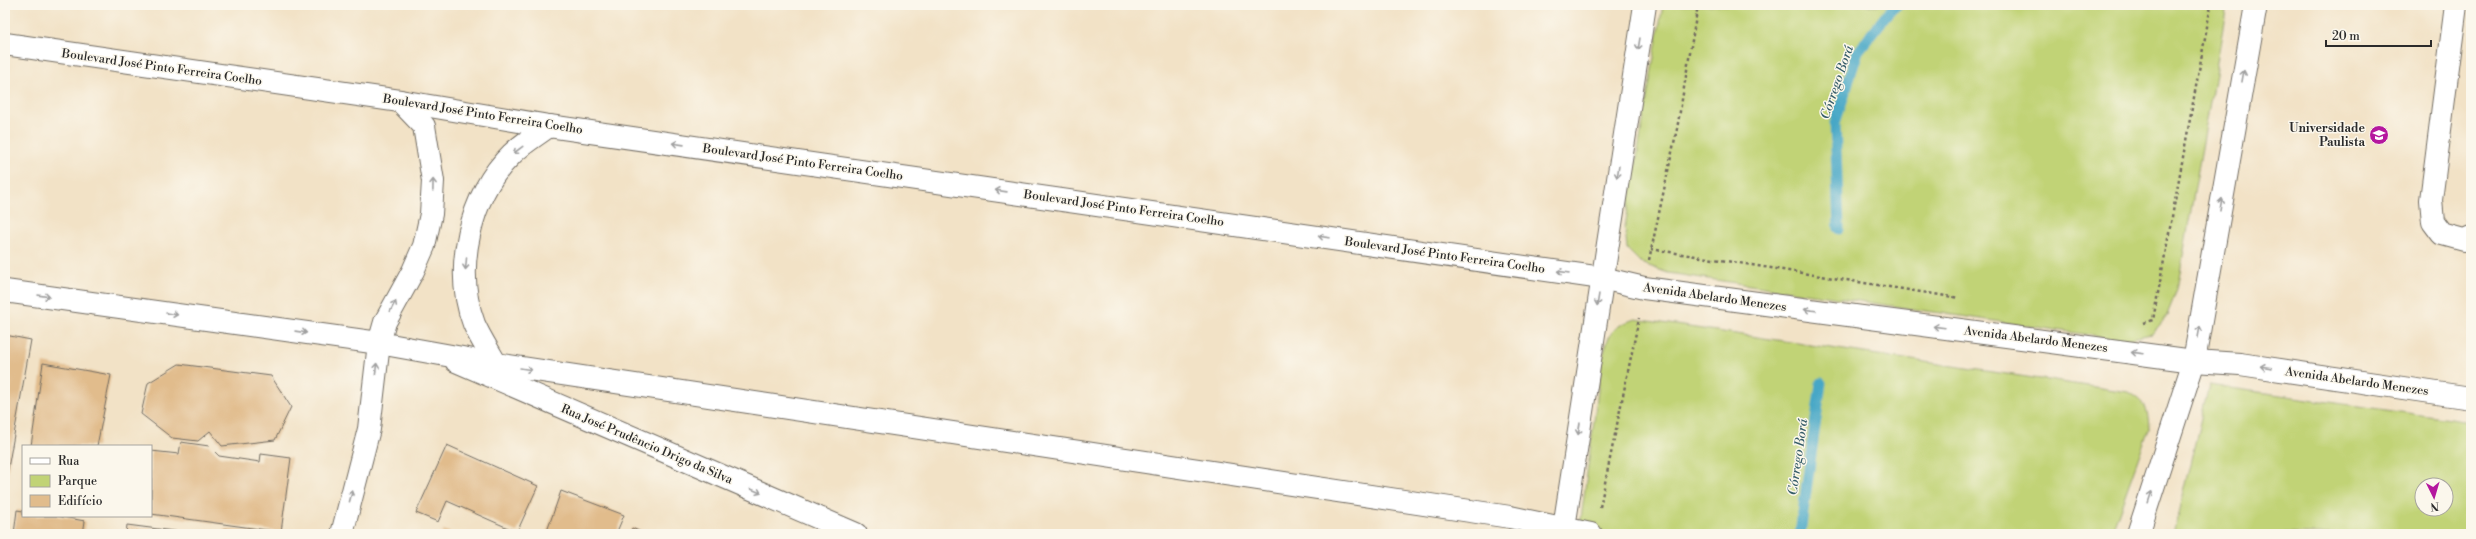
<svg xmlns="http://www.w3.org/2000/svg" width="2476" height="539" font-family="'Libre Bodoni',serif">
<rect width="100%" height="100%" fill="#fbf7ec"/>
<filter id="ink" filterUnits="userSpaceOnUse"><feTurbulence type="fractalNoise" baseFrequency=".025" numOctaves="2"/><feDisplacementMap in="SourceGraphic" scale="8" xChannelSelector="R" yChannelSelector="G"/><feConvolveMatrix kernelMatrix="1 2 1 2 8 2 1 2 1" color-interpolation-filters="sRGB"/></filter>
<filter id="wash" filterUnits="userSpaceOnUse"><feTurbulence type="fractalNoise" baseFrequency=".012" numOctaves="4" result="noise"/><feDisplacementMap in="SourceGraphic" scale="16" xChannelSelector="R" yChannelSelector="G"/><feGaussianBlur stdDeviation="0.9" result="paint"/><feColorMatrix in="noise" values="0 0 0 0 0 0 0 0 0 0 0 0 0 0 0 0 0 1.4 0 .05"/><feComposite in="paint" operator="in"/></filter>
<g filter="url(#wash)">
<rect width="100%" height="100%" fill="#f2e2c6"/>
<g fill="#c1d376" stroke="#767f50" fill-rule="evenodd">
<polygon points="1663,5 2227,5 2177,290 2167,315 2151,334 2124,340 1668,273 1641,263 1627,249 1625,227"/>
<path d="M1635 319 2128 392C2145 403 2148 407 2149 428L2111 534H1579L1602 360C1609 334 1609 328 1635 319Z"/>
<path d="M2209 385 2471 422V534H2173ZM2422 485H2446V509H2422Z"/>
</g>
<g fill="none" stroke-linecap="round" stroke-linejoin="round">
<g stroke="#47a7c6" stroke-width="11">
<polyline points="1839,229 1835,123 1858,51 1893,7 1897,5"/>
<polyline points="1800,534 1821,383"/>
</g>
</g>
<g id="blocks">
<g fill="#e1bc8c">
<polygon points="5,335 31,340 7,474 5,474"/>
<polygon points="43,363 111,375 97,446 31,446"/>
<polygon points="179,364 271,376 291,407 275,440 222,446 210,431 198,441 172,438 141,414 148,383"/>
<polygon points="181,442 209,446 219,456 260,462 261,454 291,458 281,532 151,514 151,451 179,454"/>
<polygon points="447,445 538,486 517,532 447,501 438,522 416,513"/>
<polygon points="561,491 624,515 616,534 546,534"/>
<polygon points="17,510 23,511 23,516 57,516 85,521 83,534 14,534"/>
<polygon points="127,525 189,533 189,534 126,534"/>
<polygon points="632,528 646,534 629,534"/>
<polygon points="224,529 257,533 257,534 224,534"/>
<polygon points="444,530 453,534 442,534"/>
</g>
</g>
</g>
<g filter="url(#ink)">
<use href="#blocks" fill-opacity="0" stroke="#716b61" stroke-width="1"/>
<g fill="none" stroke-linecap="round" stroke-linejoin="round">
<defs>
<g id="minor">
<polyline points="2456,5 2431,200 2433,222 2442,234 2464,240 2471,237"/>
<polyline points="456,361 856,534"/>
<polyline points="342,534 369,429 379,343"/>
</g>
<g id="major">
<polyline points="5,44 400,101 549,126 1602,278 1644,288 2194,361 2240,364 2471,398"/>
<polyline points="5,291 379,343 496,364 1510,517 1591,534"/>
<polyline points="379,343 385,322 413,271 424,246 431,214 433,181 424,126 400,101"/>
<path d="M496 364C489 351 480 338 474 324 453 269 470 194 512 154 523 143 537 135 549 126"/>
<polyline points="1563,534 1645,5"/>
<polyline points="2138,534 2194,361 2256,5"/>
</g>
</defs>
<use href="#minor" stroke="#716b61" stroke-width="24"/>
<use href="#major" stroke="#716b61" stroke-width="24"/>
<g stroke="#716b61" stroke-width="2.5" stroke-dasharray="3 3" stroke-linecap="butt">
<polyline points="1651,249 1959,298"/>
<polyline points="1649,260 1677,129 1698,5"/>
<polyline points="2144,323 2153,320 2211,5"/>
<polyline points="1600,507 1639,318"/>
</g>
<use href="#minor" stroke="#fff" stroke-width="22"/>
<use href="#major" stroke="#fff" stroke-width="22"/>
</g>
<defs><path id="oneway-shaft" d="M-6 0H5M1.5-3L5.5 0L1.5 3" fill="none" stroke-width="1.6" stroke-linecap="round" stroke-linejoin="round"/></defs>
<g stroke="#a0a0a0">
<use href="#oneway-shaft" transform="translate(1639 44) rotate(99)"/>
<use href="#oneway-shaft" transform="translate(2243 76) rotate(-80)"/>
<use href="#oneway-shaft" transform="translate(678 144) rotate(-172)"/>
<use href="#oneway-shaft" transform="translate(518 150) rotate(143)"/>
<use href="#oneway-shaft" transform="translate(1618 172) rotate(99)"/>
<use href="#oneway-shaft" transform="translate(433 185) rotate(-89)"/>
<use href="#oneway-shaft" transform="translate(1001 191) rotate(-172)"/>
<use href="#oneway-shaft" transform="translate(2221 204) rotate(-80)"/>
<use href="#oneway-shaft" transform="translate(1324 237) rotate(-172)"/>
<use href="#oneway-shaft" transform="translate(466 264) rotate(95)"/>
<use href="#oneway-shaft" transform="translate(1563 272) rotate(-172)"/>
<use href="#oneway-shaft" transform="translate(44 296) rotate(8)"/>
<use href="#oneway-shaft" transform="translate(1598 300) rotate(99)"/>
<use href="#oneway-shaft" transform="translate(393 306) rotate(-63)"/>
<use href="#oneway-shaft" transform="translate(1810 310) rotate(-173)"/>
<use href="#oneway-shaft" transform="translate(172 314) rotate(8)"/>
<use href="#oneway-shaft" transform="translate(1939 327) rotate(-173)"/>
<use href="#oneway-shaft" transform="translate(301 332) rotate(8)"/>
<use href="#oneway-shaft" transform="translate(2199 332) rotate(-80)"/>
<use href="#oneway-shaft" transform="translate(2137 353) rotate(-173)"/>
<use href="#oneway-shaft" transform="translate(2266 367) rotate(-172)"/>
<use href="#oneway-shaft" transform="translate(376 369) rotate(-84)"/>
<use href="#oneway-shaft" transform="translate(526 369) rotate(9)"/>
<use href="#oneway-shaft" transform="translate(1579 429) rotate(99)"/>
<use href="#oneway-shaft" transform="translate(756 491) rotate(23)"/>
<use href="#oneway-shaft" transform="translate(351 496) rotate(-75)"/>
<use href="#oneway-shaft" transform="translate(2150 497) rotate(-72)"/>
</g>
</g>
<defs>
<symbol id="university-disc" viewBox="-11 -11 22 22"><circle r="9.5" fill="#b5179e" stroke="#fbf7ec"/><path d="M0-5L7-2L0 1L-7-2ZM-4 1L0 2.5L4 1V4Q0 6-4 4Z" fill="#fff"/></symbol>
</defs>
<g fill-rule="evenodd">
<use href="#university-disc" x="2368" y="124" width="22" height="22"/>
</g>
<g text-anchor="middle" stroke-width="3" stroke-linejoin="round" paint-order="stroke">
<g font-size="12" fill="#2b2b2b" stroke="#fbf7ec">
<text transform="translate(162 67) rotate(8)" y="4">Boulevard José Pinto Ferreira Coelho</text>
<text transform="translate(483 114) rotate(9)" y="4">Boulevard José Pinto Ferreira Coelho</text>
<text transform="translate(803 162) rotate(8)" y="4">Boulevard José Pinto Ferreira Coelho</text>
<text transform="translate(1124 208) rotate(8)" y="4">Boulevard José Pinto Ferreira Coelho</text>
<text transform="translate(1445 255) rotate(8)" y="4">Boulevard José Pinto Ferreira Coelho</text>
<text transform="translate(1715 297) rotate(8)" y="4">Avenida Abelardo Menezes</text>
<text transform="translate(2036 339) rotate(7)" y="4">Avenida Abelardo Menezes</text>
<text transform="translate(2357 381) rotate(8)" y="4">Avenida Abelardo Menezes</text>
<text transform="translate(647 444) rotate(23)" y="4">Rua José Prudêncio Drigo da Silva</text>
</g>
<g font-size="12" font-weight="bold" fill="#2b2b2b" stroke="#fbf7ec" text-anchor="end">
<text x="2365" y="132">Universidade<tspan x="2365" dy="14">Paulista</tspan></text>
</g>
<g font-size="13" font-style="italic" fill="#365d69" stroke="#fbf7ec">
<text transform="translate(1836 82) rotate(-71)" y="5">Córrego Borá</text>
<text transform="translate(1797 457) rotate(-82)" y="5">Córrego Borá</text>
</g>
</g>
<rect width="2476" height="539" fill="none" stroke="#fbf7ec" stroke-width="20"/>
<rect x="22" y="445" width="130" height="72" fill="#fbf7ec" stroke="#a8a59f"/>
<rect x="30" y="458" width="20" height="6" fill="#ffffff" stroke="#a8a59f"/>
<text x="58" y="465" font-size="12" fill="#2b2b2b">Rua</text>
<rect x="30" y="475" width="20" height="12" fill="#c1d376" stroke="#a8a59f"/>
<text x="58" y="485" font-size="12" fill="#2b2b2b">Parque</text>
<rect x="30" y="495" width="20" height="12" fill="#e1bc8c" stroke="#a8a59f"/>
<text x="58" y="505" font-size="12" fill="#2b2b2b">Edifício</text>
<g transform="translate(2434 497) rotate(175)"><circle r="19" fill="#fbf7ec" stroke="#a8a59f"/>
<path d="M0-3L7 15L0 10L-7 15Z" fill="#b5179e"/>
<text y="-6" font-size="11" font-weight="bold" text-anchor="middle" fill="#2b2b2b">N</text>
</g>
<path d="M2326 40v6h105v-6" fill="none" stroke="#2b2b2b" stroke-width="2"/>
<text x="2332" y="40" font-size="12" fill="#2b2b2b" stroke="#fbf7ec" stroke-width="3" paint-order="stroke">20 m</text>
</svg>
